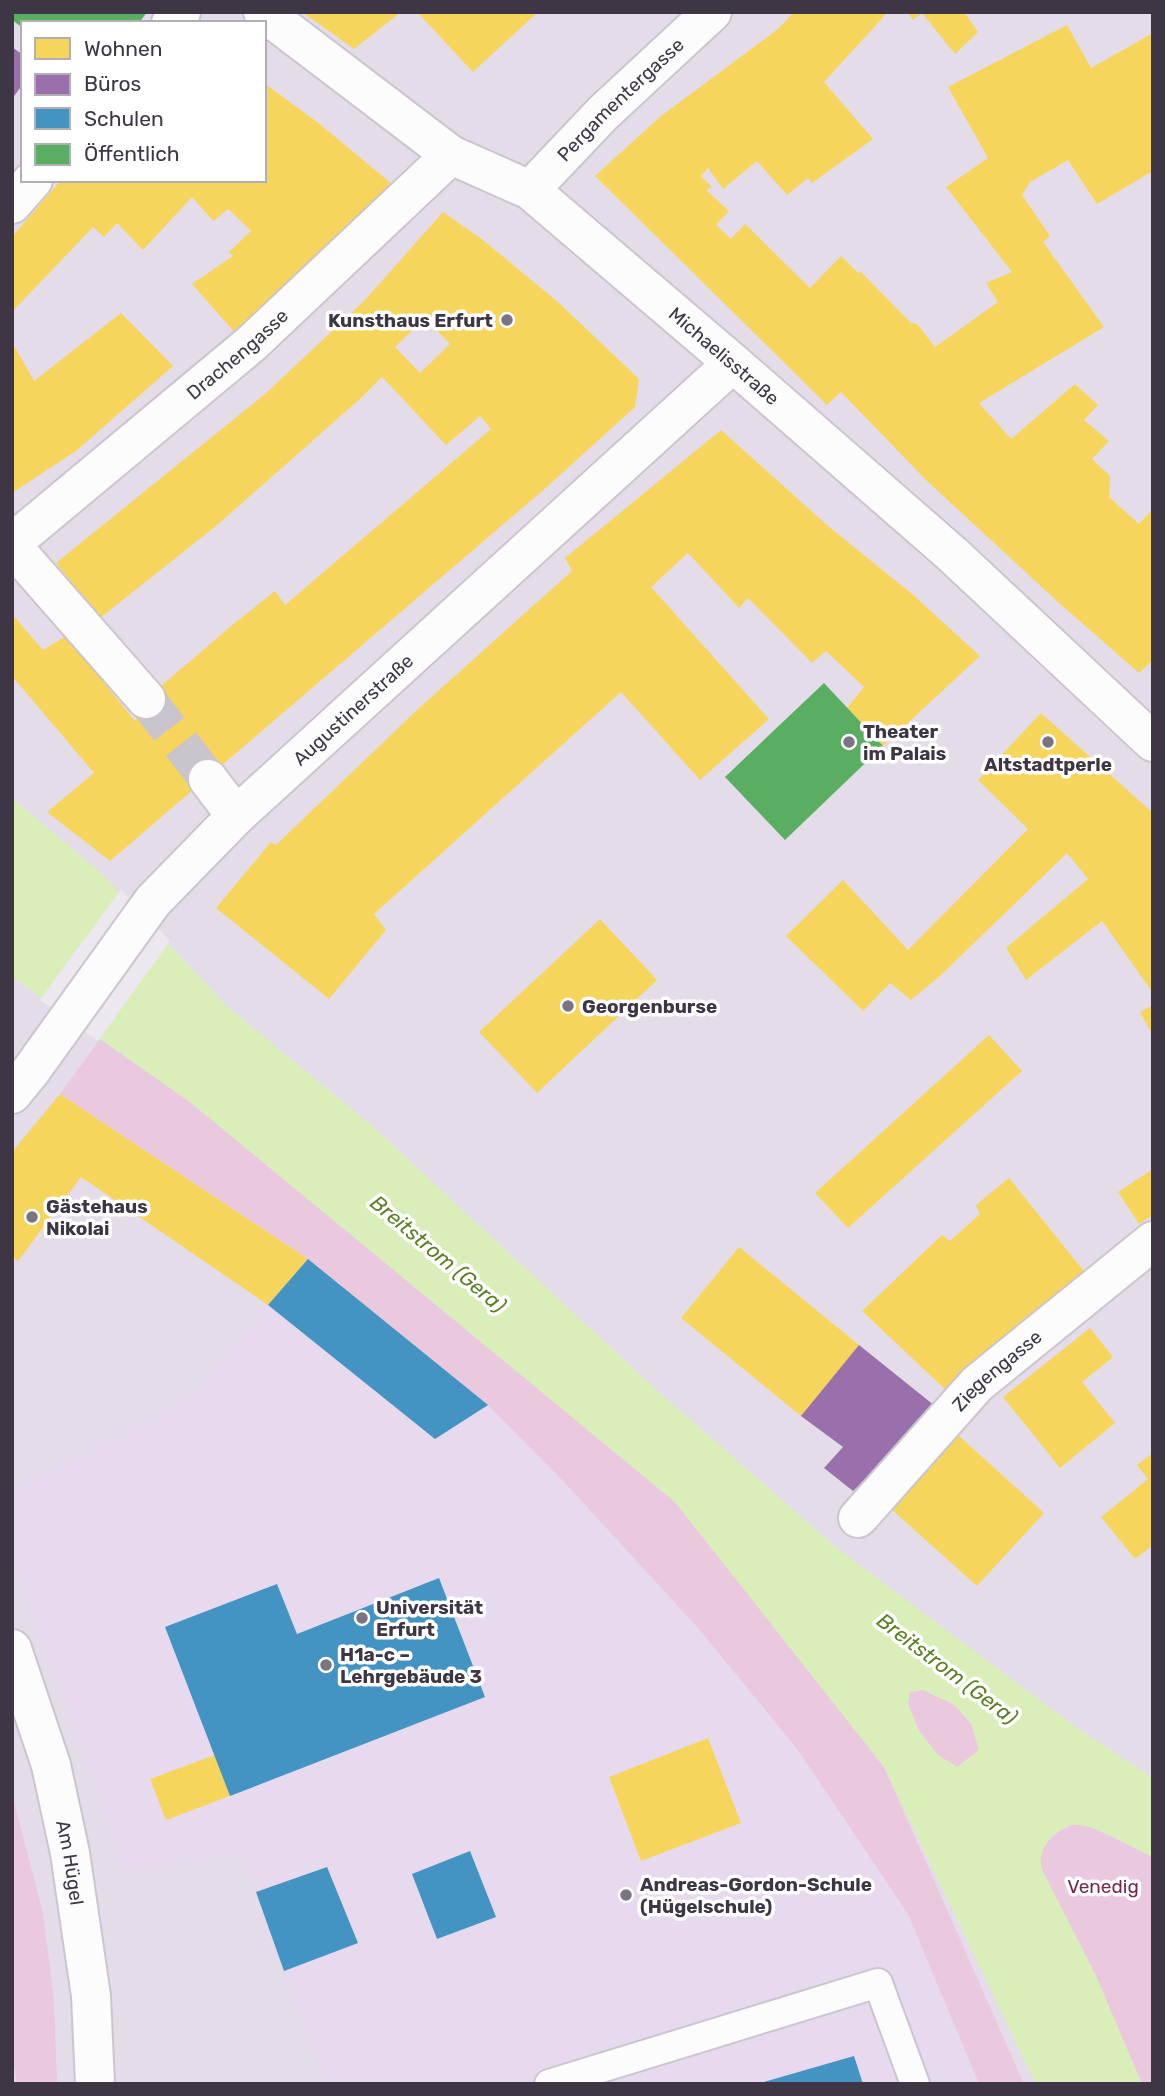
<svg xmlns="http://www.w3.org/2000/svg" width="1165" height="2096" font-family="Rubik,sans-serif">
<rect width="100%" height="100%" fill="#ede8f0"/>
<path fill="#e5dcea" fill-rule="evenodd" d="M12 12H1153V2084H12ZM23 23H264V180H23Z"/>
<polygon fill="#e8daee" points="308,1259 488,1405 565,1483 699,1629 764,1707 798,1749 908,1914 979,2084 326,2084 284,1971 243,1854 123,1870 80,1739 12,1564 12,1489 192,1395"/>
<g fill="#eac8de">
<polygon points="100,1039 190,1102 675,1502 884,1767 1024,2084 979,2084 908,1914 798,1750 699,1629 565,1483 488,1405 308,1259 60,1094"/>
<polygon points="923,1690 953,1704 971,1723 979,1750 957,1767 938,1755 919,1731 908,1704 910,1692"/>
<polygon points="12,1794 43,1913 54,2000 57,2084 17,2084 12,2053"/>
<path d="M1072 1825H1087L1153 1857V2084H1142L1096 1976 1041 1868C1039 1843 1051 1835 1072 1825Z"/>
</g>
<path fill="#daeeb9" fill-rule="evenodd" d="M12 798 101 873 228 1007 372 1126 652 1386 838 1549 1080 1730 1153 1778V1857C1135 1849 1091 1822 1073 1825 1065 1826 1055 1832 1050 1839 1042 1849 1040 1855 1041 1868L1096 1976 1142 2084H1036L884 1767 675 1502 190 1102 12 977ZM923 1690 953 1704 971 1723 979 1750 957 1767 938 1755 919 1731 908 1704 910 1692Z"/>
<polygon fill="#ede8f0" points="121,889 170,941 98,1041 40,1000"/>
<g fill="#f6d55c" fill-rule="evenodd">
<polygon points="302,12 401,12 354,49"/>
<polygon points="417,12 538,12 473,72"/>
<polygon points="794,12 888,12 824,82 873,139 812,183 808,178 787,195 757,161 723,189 708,168 701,176 712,187 706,190 729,211 716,225 731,239 745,224 810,288 841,256 858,273 860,271 910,322 918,325 935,347 998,302 986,283 1012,272 946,187 988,158 948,87 1067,25 1091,68 1153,33 1153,171 1097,204 1068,160 1030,182 1022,195 1050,236 1043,242 1104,327 979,403 1011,439 1075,384 1098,405 1084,420 1109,441 1092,459 1110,476 1109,497 1139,524 1153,509 1153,660 1139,673 1059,603 926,480 841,392 827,405 595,176 661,116 778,29"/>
<polygon points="907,12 964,12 978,32 955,54 922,13 913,20"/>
<polygon points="264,83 321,125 398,189 237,335 192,284 233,256 229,252 251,231 228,209 213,221 192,197 143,250 117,223 104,237 93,227 12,312 12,237 61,180 264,180"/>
<path d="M443 212 483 240 559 303 639 379 635 407 548 486 110 861 47 812 94 773 12 676V614L43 650 66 636 135 721 146 699 231 626 275 591 285 605 491 429 480 416 446 445 382 377 361 398 216 526 100 618 56 563 265 394 364 301ZM425 318 450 344 420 373 395 347Z"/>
<polygon points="121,313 173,366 76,451 12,493 12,342 34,381"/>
<polygon points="721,430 828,526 912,594 980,656 883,746 847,708 864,687 826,651 812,663 748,598 739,608 688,553 651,587 769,719 700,780 621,692 374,914 386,930 329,999 216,908 271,842 276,845 418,709 572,571 565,558"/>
<polygon points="1041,713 1153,813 1153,993 1102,921 1026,980 1006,948 1088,879 1067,853 941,975 911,1000 890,983 863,1011 786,936 843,880 908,950 1028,829 978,780"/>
<polygon points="600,919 657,980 537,1093 479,1032"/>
<polygon points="1153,1005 1153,1036 1140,1012"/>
<polygon points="989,1035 1022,1071 848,1228 815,1193"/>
<polygon points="60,1094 114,1130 308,1259 268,1305 81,1177 18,1261 12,1257 12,1152"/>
<polygon points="1153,1169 1153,1215 1139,1224 1118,1192"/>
<polygon points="1009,1178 1087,1275 1054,1300 1050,1298 1021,1321 1023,1326 948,1392 862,1311 942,1235 950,1241 980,1214 976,1205"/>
<polygon points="739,1247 859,1345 801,1416 681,1318"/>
<polygon points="1090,1328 1113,1357 1082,1382 1115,1423 1060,1468 1003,1397"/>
<polygon points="958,1435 1044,1513 977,1586 891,1509"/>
<polygon points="1153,1453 1153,1545 1135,1559 1101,1517 1148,1479 1137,1465"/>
<polygon points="708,1738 741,1823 641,1861 609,1777"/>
<polygon points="215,1755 230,1796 166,1820 150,1779"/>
</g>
<g fill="#9970ab">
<polygon points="12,47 23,55 23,84 12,99"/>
<polygon points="859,1345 935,1406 904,1442 853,1491 824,1468 843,1447 801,1416"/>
</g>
<g fill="#4393c3">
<polygon points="308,1259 488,1405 435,1439 268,1305"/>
<polygon points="439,1578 485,1697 230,1796 165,1627 277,1584 297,1634"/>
<polygon points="470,1851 496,1917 437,1939 412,1874"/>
<polygon points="327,1867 358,1943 284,1971 256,1892"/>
<polygon points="854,2056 863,2084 761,2084 760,2083"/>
</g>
<g fill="#5aae61">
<polygon points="12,12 147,12 139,23 23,23 23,28 12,20"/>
<polygon points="824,683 883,746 785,840 725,777"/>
</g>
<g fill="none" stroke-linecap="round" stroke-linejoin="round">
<polyline stroke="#cac4ce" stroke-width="38" stroke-dasharray="38 19" stroke-linecap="butt" points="146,699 208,779"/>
<defs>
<polyline id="service" points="549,2084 878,1983 915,2084"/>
<g id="minor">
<path id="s1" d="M263 12 451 155 530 190 733 363 952 554 1153 742"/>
<polyline points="171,23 181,12"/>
<path id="s2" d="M530 190 603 113 712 12"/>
<polyline points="12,204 33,180"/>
<path id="s3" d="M12 543 252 343 451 155"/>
<polyline points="12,546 146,699"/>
<polyline points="208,779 236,816"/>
<path id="s4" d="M12 1094 30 1072 153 901 236 816 733 363"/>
<path id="s5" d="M858 1518 977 1384 1153 1241"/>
<path id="s6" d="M12 1649 51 1765 70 1853 91 1996 95 2084"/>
</g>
</defs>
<use href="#service" stroke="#cbc5ce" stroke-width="32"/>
<use href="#minor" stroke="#cbc5ce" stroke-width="42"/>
<use href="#service" stroke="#fcfcfd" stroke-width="28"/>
<use href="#minor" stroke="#fcfcfd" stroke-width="38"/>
</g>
<g fill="#7b7481" stroke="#fff" stroke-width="2.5">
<circle cx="507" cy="320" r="7"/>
<circle cx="849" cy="742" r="7"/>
<circle cx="1048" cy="742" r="7"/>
<circle cx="568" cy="1006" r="7"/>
<circle cx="32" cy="1217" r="7"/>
<circle cx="362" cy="1618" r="7"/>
<circle cx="326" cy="1665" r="7"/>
<circle cx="626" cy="1895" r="7"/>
</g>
<g text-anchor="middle" stroke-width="7" stroke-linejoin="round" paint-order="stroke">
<g font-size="19" fill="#3e3545" stroke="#fff">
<text dy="7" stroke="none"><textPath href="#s2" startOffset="128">Pergamentergasse</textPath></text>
<text dy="7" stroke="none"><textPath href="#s3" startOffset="294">Drachengasse</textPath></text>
<text dy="7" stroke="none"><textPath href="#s1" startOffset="578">Michaelisstraße</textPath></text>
<text dy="7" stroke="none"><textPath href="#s4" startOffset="516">Augustinerstraße</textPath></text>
<text dy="7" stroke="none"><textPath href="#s5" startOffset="203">Ziegengasse</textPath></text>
<text dy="7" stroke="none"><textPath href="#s6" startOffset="222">Am Hügel</textPath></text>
</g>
<g font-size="19" font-weight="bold" fill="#3e3545" stroke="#fff" text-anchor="start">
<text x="493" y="327" text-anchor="end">Kunsthaus Erfurt</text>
<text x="863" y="738">Theater<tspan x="863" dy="22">im Palais</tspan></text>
<text x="1048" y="771" text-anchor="middle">Altstadtperle</text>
<text x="582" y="1013">Georgenburse</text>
<text x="46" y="1213">Gästehaus<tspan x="46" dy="22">Nikolai</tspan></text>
<text x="376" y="1614">Universität<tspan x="376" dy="22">Erfurt</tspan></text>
<text x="340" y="1661">H1a-c –<tspan x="340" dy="22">Lehrgebäude 3</tspan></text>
<text x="640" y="1891">Andreas-Gordon-Schule<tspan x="640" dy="22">(Hügelschule)</tspan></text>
</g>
<g font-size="19" fill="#762948" stroke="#fff">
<text x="1103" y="1893">Venedig</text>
</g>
<g font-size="21" font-style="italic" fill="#5d8026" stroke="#fff">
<text transform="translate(438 1254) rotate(40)" y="7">Breitstrom (Gera)</text>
<text transform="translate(947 1669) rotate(37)" y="7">Breitstrom (Gera)</text>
</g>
</g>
<rect width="1165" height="2096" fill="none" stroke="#3e3545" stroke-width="28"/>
<rect x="21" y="21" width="245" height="161" fill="#ffffff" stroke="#b2aeb5" stroke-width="2"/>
<rect x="35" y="38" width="35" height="21" fill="#f6d55c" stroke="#b2aeb5" stroke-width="2"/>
<text x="84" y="56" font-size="21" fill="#3e3545">Wohnen</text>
<rect x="35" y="74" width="35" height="21" fill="#9970ab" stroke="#b2aeb5" stroke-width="2"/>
<text x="84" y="91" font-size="21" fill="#3e3545">Büros</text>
<rect x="35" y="108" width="35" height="21" fill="#4393c3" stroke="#b2aeb5" stroke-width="2"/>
<text x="84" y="126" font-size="21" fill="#3e3545">Schulen</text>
<rect x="35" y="144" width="35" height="21" fill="#5aae61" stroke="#b2aeb5" stroke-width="2"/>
<text x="84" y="161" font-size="21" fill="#3e3545">Öffentlich</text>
</svg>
